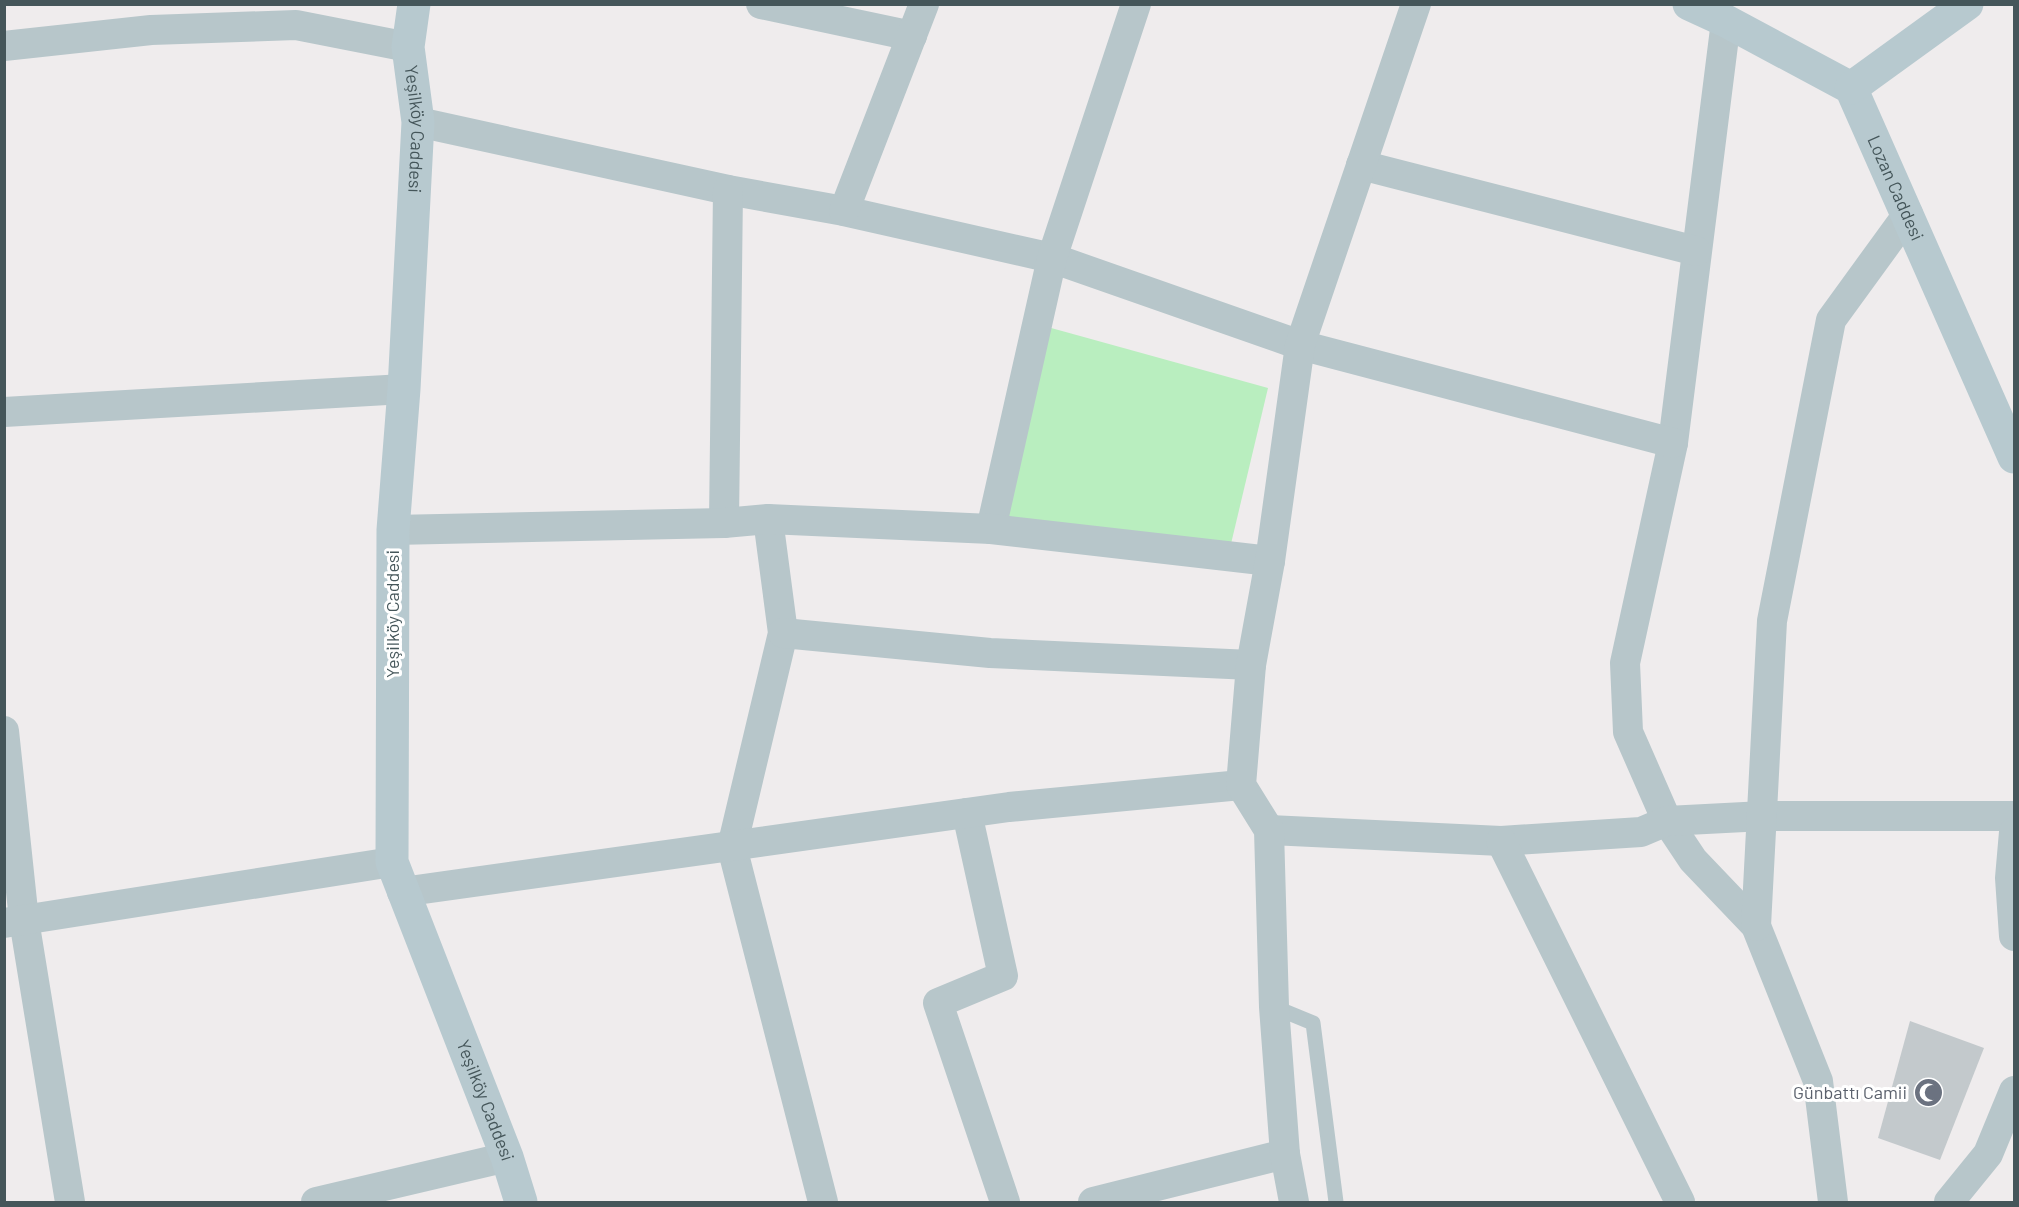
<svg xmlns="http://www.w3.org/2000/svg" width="2019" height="1207" font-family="Barlow,sans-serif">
<rect width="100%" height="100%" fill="#efeced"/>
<polygon fill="#b9eebf" points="1044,326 1268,388 1230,548 1003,526"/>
<polygon fill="#c3c9cc" points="1910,1021 1984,1048 1940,1160 1878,1138"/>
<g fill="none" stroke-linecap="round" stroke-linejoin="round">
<polyline stroke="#b7c6ca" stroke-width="15" points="1274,1007 1313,1023 1336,1202"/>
<g stroke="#b7c6ca" stroke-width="30">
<polyline points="761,4 912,36"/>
<polyline points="1726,21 1673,443 1625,663 1628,732 1667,821 1693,860 1756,926 1818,1081 1833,1202"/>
<polyline points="4,46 151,30 296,25 408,47"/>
<polyline points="418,122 728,190 844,211 1052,258 1300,345 1673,443"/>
<polyline points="1361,165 1696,251"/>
<polyline points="844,211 924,4"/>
<polyline points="4,412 404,389"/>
<polyline points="768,519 783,633 732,847 823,1202"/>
<polyline points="724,523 728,190"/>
<polyline points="991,529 1052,258 1136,4"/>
<polyline points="393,530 724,523 768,519 991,529 1270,561"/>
<polyline points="783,633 990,653 1251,665"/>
<polyline points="4,731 24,920 70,1202"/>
<polyline points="967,813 1003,976 938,1003 1005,1202"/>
<polyline points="1269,830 1501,841 1641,832 1667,821 1764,816 2014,816"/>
<polyline points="2014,832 2010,878 2014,936"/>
<polyline points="1501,841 1680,1202"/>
<polyline points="402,892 1009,807 1241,785"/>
<polyline points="4,923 392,862"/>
<polyline points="1756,926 1772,621 1831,320 1908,214"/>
<polyline points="316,1202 507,1157"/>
<polyline points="1093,1202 1285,1154"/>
<polyline points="1294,1202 1285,1154 1274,1007 1269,830 1241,785 1251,665 1270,561 1300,345 1416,4"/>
<polyline points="1949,1202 1988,1154 2014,1091"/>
</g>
<g stroke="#b7c9cf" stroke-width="33">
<path id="s1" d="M414 4 408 47 418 122 404 389 393 530 392 862 507 1157 521 1202"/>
<path id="s2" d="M1689 4 1726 21 1851 88 2014 457"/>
<polyline points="1851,88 1967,4"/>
</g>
</g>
<defs>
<symbol id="mosque-disc" viewBox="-11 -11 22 22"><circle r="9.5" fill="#6b7280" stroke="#fff"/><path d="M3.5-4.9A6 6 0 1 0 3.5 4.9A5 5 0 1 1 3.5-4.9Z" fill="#fff"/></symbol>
</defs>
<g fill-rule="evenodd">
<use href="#mosque-disc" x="1912" y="1076" width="33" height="33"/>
</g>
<g text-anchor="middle" stroke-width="6" stroke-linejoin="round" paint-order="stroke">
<g font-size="18" fill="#45565a" stroke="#fff">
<text dy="6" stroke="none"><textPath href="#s1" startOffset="126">Yeşilköy Caddesi</textPath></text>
<text dy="6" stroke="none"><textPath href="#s2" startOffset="292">Lozan Caddesi</textPath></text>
<text transform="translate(393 614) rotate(-90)" y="6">Yeşilköy Caddesi</text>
<text dy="6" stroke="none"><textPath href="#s1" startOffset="1116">Yeşilköy Caddesi</textPath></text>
</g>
<g font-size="18" fill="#5b616d" stroke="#fff" text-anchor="end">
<text x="1907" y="1099">Günbattı Camii</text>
</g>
</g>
<rect width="2019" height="1207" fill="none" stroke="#45565a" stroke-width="12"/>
</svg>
